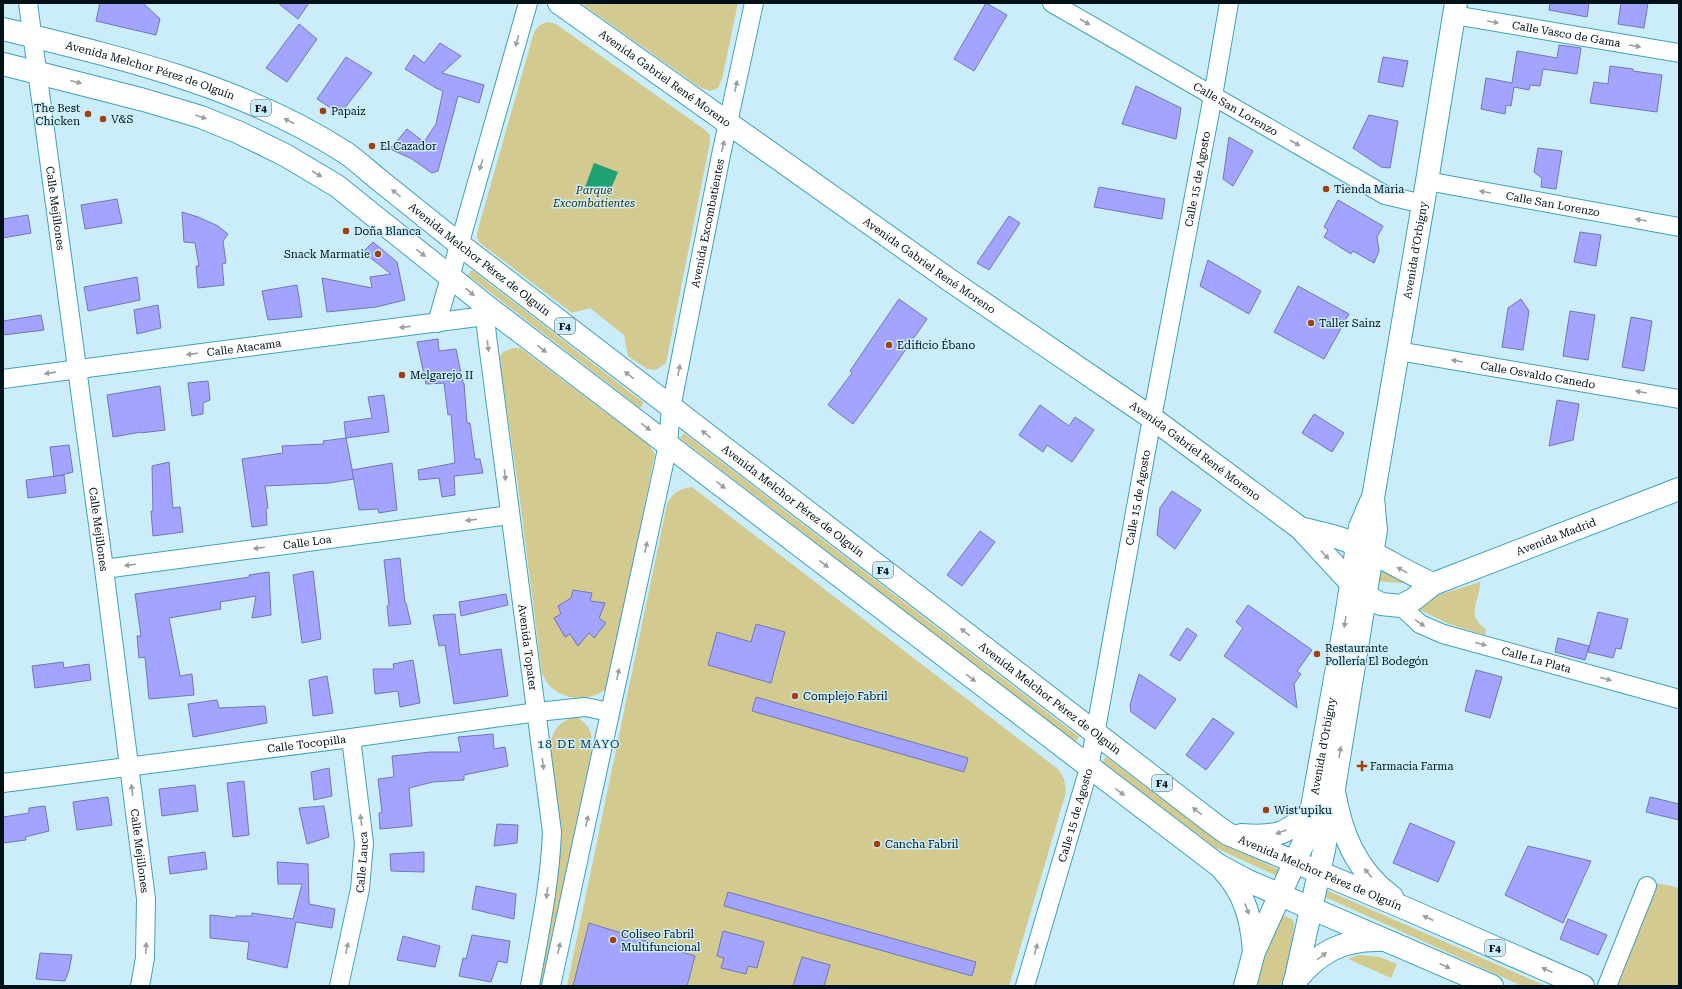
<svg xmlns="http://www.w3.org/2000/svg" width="1682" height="989" font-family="'Roboto Serif',serif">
<rect width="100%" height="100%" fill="#cbedfa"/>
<g fill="#d2ca8f">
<polygon points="581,3 738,3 722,79 718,88 710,91 701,88"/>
<polygon points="547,22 556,24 705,130 710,135 710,142 666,363 656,370 647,369 628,356 624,335 590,308 572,313 480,243 477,238 477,233 534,32 540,25"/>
<polygon points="472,270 644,403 640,408 468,275"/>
<path d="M513 348H520L649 445 655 454 608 688C591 701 567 702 551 687 547 684 545 678 542 674L519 493 501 369 500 357 503 352Z"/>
<polygon points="684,433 1079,737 1075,742 680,438"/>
<path d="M692 487 1059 770 1064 779 1066 792 1009 986H567L667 504C673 492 679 489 692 487Z"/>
<polygon points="1380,570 1413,583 1399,583 1378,581"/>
<path d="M1480 582C1481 599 1464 615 1486 629L1485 635 1449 624 1420 610 1417 606 1422 600Z"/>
<path d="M571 718H578C592 728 592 733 592 749L542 986H536L550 748C552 733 556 724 571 718Z"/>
<polygon points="1106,757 1220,843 1280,870 1277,876 1216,848 1102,762"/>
<polygon points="1657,883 1679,888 1679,986 1620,986 1615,983"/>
<polygon points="1324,889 1546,986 1522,986 1323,896"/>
<path d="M1284 916 1292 919 1294 923 1292 950 1284 986H1257C1260 972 1273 921 1284 916Z"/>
<polygon points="1358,955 1380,957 1397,964 1391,978 1348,959"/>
</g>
<polygon fill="#1fa171" points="594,163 618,172 608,196 585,187"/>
<g fill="#a3a4ff" stroke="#7375b6">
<polygon points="100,3 143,3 160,19 156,35 96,21"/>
<polygon points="278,3 309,3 298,19"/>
<polygon points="986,3 1007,15 974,71 954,59"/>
<polygon points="1550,3 1589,3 1587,17 1549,10"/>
<polygon points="1621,3 1648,3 1644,28 1618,24"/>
<polygon points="299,24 317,39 287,82 266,68"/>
<polygon points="440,43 461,56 442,73 484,85 479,103 458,96 438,171 432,173 412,159 390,149 407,129 424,142 436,124 443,91 436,88 405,69 414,55 424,63"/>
<polygon points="1559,45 1581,48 1577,74 1543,69 1540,86 1530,85 1529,90 1514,87 1511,106 1506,105 1505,114 1481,109 1486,78 1512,83 1517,51 1557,58"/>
<polygon points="346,57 372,73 340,114 317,99"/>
<polygon points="1383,57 1408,61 1403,87 1378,82"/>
<polygon points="1610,66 1633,69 1633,71 1662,75 1657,112 1590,103 1594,82 1608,84"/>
<polygon points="1136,86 1181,108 1176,139 1122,124"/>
<polygon points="1369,115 1398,121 1390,168 1381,167 1353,148"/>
<polygon points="1229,137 1253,151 1233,186 1223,179"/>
<polygon points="1538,148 1562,151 1556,189 1541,187 1542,178 1534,172"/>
<polygon points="1099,187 1165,199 1162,219 1094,207"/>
<polygon points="117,199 122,223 85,229 81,205"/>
<polygon points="1338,200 1383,226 1377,237 1379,251 1374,263 1353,251 1351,254 1324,237 1328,230 1324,227"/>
<polygon points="182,212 198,217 218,226 228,234 223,241 226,263 222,264 224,285 198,288 196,266 199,266 195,243 184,242"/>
<polygon points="28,215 31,233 3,238 3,219"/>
<polygon points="1009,216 1020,223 989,270 977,263"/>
<polygon points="1580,232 1601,235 1596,266 1574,262"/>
<polygon points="373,242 397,262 405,300 376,307 327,312 322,278 372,288 370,277 391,274 363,252"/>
<polygon points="1208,260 1261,291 1249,314 1200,286"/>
<polygon points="137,277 140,300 88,311 84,287"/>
<polygon points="297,285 302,317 268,320 262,291"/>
<polygon points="1298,286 1349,314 1324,359 1274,332"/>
<polygon points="899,299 927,319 872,398 853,424 828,405 852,373 850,371"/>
<polygon points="1521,299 1529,311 1523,350 1502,347 1508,308"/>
<polygon points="158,305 161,328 137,334 134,310"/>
<polygon points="1570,311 1595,315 1588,360 1563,356"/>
<polygon points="41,315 44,330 3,335 3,321"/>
<polygon points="1631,317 1652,321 1644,371 1622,367"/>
<polygon points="438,339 439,351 456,349 463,383 464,383 467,423 470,423 475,459 480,459 483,473 454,476 455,495 442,497 439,478 419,480 418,470 455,463 451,414 448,415 444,383 426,384 417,342"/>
<polygon points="208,381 210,400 203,403 203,414 192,416 188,383"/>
<polygon points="160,386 165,430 141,433 141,432 113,437 107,395"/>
<polygon points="384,395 389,432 346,438 344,422 372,418 368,397"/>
<polygon points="1557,400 1579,404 1573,440 1549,446"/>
<polygon points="1040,405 1069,426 1075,417 1094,430 1072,462 1047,445 1043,452 1019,435"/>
<polygon points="1314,414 1344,433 1332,452 1302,433"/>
<polygon points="346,438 354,479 329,483 265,486 268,508 266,509 267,525 252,527 242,459 283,453 282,446 324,444 323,441"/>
<polygon points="69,445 73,472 54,477 50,447"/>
<polygon points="169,462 173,508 180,507 183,532 153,536 151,511 153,511 152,466"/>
<polygon points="392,463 397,510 379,513 378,509 359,510 352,470"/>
<polygon points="64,475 66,493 28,498 26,480"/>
<polygon points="1172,491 1201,510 1175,549 1157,535 1160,508"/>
<polygon points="980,531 995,542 962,586 947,575"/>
<polygon points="400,558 405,603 406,603 411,624 389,626 387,606 389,605 384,560"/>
<polygon points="313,571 321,639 302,643 293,575"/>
<polygon points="269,572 271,615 252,618 256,596 220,602 221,609 169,618 180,676 192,674 194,695 149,699 145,657 139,658 137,636 141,636 135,594 250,577 249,575"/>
<polygon points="573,590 592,593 590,601 605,603 599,618 606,623 594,638 589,633 578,646 570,634 565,637 554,618 561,614 558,606 571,598"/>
<polygon points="506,594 508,605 461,616 459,602"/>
<polygon points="1248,605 1312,650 1297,671 1301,674 1294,684 1297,708 1224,656 1243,628 1236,622"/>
<polygon points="1598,612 1628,619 1621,649 1616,648 1613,658 1588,652"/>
<polygon points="455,614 460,655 501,649 508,696 454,704 445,645 439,646 433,615"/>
<polygon points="756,624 785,632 771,683 708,665 717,632 751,642"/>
<polygon points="1187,628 1197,635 1180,661 1170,655"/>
<polygon points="1558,638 1589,646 1585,660 1555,652"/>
<polygon points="413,660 420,703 400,707 398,691 375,694 373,669 394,669 393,664"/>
<polygon points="63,662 64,668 89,664 91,680 35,688 32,666"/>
<polygon points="1476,670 1502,677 1490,718 1465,711"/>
<polygon points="1139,674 1176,699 1155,729 1131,712 1130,705"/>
<polygon points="327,676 333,713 313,716 309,680"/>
<polygon points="756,697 968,758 964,772 752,711"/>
<polygon points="217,700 219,708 265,706 267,723 193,737 188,704"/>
<polygon points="1213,718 1234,733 1206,770 1186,755"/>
<polygon points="493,734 494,749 505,747 508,766 464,775 464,780 433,782 409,788 412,826 380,829 379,813 382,812 378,779 394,777 392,756 431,752 461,752 458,737"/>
<polygon points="329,768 332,796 314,800 311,772"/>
<polygon points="244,781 249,835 233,837 227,783"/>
<polygon points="195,785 198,811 162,816 159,789"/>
<polygon points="108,797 112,825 77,830 73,802"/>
<polygon points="1650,797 1679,804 1679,820 1646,812"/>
<polygon points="45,806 49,831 25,837 26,840 3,843 3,817 29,813 29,808"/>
<polygon points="324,806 329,837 307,844 299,808"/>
<polygon points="1410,823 1455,842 1438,882 1393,863"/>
<polygon points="497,824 518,825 517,843 494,846"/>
<polygon points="1528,846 1591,861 1563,923 1505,895"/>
<polygon points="205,852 207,869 170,874 168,857"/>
<polygon points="424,852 424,872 391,871 390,854"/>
<polygon points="277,862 308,864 309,904 335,909 332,928 296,922 287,968 247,959 249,942 210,938 210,915 236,918 236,916 252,916 252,913 293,919 302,884 278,884"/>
<polygon points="476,886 516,894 514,919 472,909"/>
<polygon points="728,892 976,962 972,976 724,906"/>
<polygon points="1568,919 1607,935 1598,955 1560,939"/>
<polygon points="589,923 695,956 687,986 573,986"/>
<polygon points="723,931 764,942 757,968 748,966 746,974 721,968 724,958 717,956"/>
<polygon points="472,935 510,941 507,963 498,961 491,982 459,976 463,958 466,959"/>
<polygon points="403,936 440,946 435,967 397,960"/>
<polygon points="40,953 72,955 69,970 65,981 36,979"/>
<polygon points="802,957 830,965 824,986 793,986"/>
</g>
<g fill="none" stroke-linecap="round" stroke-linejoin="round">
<defs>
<g id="minor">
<path id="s1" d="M28 3 104 569 146 899 145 958 140 986"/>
<path id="s2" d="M1052 3 1385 195 1423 204"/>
<path id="s3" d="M1454 15 1679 53"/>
<path id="s4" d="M1427 181 1679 227"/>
<path id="s5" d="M489 308 485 316 487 336 552 832C550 884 539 935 530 986"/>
<polyline points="437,323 528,3"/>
<path id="s6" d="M1398 351 1679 399"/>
<path id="s7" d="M3 379 485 316"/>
<path id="s8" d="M104 569 510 515"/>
<path id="s9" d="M1401 606 1420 624 1443 634 1679 699"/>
<path id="s10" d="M3 783 351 738 537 712 585 707 610 712"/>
<path id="s11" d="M339 986 360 889 364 843 351 738"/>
<path id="s12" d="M551 986 663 468 668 444 671 408 721 155 754 3"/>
<path id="s13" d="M1025 986 1089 768 1152 418 1213 96 1229 3"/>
<polyline points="1607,986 1647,886"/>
</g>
<g id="tertiary">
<path id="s14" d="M559 3 948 279 1152 418 1300 528 1351 583 1366 596 1381 604 1401 606 1414 599 1433 584 1679 489"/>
<path d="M1300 528C1314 532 1330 534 1345 540 1375 552 1403 571 1433 584"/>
</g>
<g id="secondary">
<path id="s15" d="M1245 986 1254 952 1307 835 1345 623 1360 527 1372 499"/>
<path id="s16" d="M1294 986 1324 850 1376 530 1373 498 1427 181 1456 3"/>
</g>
<g id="trunk">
<path id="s17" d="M3 29C121 58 243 86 346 153 359 162 371 174 383 183 409 204 434 224 459 244L1214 824 1228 834 1407 909 1583 986"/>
<polyline points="3,64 144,100 201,117 240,133 285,155 337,186 489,308 1218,865 1248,881 1492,986"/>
<path d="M1334 791C1341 833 1356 871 1392 897"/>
<path d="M1241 835C1278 838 1286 834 1312 810"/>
<path d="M1223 870C1245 893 1252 921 1254 952"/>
<path d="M1294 983C1317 953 1342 939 1380 940"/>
</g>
</defs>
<use href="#minor" stroke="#3fa0be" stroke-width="20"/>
<use href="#tertiary" stroke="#3fa0be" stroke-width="24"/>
<use href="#secondary" stroke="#3fa0be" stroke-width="24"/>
<use href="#trunk" stroke="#3fa0be" stroke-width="24"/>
<use href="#minor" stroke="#fff" stroke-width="18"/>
<use href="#tertiary" stroke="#fff" stroke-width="22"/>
<use href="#secondary" stroke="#fff" stroke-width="22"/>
<use href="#trunk" stroke="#fff" stroke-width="22"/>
</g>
<defs><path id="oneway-solid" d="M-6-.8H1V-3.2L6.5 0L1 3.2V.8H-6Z"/></defs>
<g fill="#99a0a2">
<use href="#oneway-solid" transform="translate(1085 22) rotate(30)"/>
<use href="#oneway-solid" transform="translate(1493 22) rotate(10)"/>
<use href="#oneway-solid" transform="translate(517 41) rotate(106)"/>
<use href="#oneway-solid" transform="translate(1635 46) rotate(10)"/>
<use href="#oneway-solid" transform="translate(76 82) rotate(14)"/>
<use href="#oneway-solid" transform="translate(736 86) rotate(-78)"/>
<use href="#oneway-solid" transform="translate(201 117) rotate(19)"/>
<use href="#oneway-solid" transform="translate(289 121) rotate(-153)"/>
<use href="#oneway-solid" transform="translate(1295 143) rotate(30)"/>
<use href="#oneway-solid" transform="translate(723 146) rotate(-77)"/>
<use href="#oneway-solid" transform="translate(481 165) rotate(106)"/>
<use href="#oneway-solid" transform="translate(317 174) rotate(31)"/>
<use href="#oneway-solid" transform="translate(1485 192) rotate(-170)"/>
<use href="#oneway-solid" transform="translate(396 193) rotate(-141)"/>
<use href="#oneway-solid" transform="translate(1641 220) rotate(-170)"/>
<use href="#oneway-solid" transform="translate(421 253) rotate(38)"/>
<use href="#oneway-solid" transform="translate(470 292) rotate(40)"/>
<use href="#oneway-solid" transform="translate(405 327) rotate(173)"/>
<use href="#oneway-solid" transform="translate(488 346) rotate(83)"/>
<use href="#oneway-solid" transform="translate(542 349) rotate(37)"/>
<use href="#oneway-solid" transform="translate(192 354) rotate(173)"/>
<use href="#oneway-solid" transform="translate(1457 361) rotate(-170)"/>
<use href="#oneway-solid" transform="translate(679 370) rotate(-79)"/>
<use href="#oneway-solid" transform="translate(50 373) rotate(172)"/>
<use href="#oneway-solid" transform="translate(629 375) rotate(-142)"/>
<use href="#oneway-solid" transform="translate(1641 392) rotate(-170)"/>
<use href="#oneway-solid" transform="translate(646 427) rotate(37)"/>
<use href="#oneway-solid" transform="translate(706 434) rotate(-143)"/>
<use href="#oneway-solid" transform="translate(505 475) rotate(83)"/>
<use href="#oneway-solid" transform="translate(721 485) rotate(38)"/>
<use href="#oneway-solid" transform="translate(471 520) rotate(173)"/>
<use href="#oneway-solid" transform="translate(646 547) rotate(-78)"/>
<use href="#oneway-solid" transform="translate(259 548) rotate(173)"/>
<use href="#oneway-solid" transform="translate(1325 555) rotate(47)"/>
<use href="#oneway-solid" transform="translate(824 564) rotate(38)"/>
<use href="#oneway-solid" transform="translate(130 565) rotate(173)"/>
<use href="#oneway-solid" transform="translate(1402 570) rotate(-151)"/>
<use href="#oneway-solid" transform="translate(1345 622) rotate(99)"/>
<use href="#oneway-solid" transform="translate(1420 623) rotate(34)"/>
<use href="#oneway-solid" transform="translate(965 632) rotate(-143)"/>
<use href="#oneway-solid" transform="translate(1481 644) rotate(15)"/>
<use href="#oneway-solid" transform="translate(618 674) rotate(-78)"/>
<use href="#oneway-solid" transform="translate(971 678) rotate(38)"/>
<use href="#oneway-solid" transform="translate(1606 679) rotate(15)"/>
<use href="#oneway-solid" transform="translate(1340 752) rotate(-81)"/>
<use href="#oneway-solid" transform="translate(543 764) rotate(83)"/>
<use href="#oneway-solid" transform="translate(132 790) rotate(-97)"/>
<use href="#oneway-solid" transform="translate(1120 792) rotate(37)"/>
<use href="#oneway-solid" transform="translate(1197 811) rotate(-142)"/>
<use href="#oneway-solid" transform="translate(361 820) rotate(-97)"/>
<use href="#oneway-solid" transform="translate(587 821) rotate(-78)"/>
<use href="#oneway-solid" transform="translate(1281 832) rotate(160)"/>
<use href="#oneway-solid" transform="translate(1368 873) rotate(-130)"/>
<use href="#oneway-solid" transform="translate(547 893) rotate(98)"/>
<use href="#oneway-solid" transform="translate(1247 909) rotate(70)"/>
<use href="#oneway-solid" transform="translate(1428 918) rotate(-156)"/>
<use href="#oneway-solid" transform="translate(146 948) rotate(-87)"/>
<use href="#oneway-solid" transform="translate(347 948) rotate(-78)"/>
<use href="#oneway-solid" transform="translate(559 948) rotate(-78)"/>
<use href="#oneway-solid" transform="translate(1036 949) rotate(-74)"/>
<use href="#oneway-solid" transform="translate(1322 956) rotate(-37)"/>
<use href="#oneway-solid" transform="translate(1445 966) rotate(24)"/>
<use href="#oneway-solid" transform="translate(1547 970) rotate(-156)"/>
</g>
<g fill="#a33f0c" stroke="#cbedfa" stroke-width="1.5">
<circle cx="323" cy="111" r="4"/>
<circle cx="88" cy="114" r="4"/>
<circle cx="103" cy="119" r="4"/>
<circle cx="372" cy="146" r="4"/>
<circle cx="1326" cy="189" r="4"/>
<circle cx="346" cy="231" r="4"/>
<circle cx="378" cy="254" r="4"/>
<circle cx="1311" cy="323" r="4"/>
<circle cx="889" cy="345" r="4"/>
<circle cx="402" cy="375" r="4"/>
<circle cx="1317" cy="654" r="4"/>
<circle cx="795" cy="696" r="4"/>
<path d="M1360 760h4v4h4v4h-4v4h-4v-4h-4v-4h4z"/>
<circle cx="1266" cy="810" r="4"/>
<circle cx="877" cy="844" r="4"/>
<circle cx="613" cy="940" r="4"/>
</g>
<g text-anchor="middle" stroke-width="3" stroke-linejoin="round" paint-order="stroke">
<g fill="#cbedfa" stroke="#3d535b" stroke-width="1">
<rect x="251" y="100" width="20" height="16" rx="3"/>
<rect x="555" y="318" width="20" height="16" rx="3"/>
<rect x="873" y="562" width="20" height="16" rx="3"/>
<rect x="1152" y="775" width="20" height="16" rx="3"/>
<rect x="1485" y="940" width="20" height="16" rx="3"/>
</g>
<g font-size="10" font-weight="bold" fill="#001117">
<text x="261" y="112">F4</text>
<text x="565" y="330">F4</text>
<text x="883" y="574">F4</text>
<text x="1162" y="787">F4</text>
<text x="1495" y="952">F4</text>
</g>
<g font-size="11" fill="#001117" stroke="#cbedfa">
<text dy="4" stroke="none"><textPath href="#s3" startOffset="114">Calle Vasco de Gama</textPath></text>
<text dy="4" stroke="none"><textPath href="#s17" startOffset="153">Avenida Melchor Pérez de Olguín</textPath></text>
<text dy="4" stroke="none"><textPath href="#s14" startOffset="130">Avenida Gabriel René Moreno</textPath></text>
<text dy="4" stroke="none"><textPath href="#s2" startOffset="212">Calle San Lorenzo</textPath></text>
<text dy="4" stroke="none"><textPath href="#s13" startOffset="826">Calle 15 de Agosto</textPath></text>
<text dy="4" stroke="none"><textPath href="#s4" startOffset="128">Calle San Lorenzo</textPath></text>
<text dy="4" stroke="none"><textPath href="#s1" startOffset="207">Calle Mejillones</textPath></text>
<text dy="4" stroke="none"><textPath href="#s12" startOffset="779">Avenida Excombatientes</textPath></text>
<text dy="4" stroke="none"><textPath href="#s16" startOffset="747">Avenida d'Orbigny</textPath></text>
<text dy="4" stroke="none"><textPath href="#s17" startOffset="537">Avenida Melchor Pérez de Olguín</textPath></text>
<text dy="4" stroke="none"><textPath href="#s14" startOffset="454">Avenida Gabriel René Moreno</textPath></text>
<text dy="4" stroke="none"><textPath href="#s7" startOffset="243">Calle Atacama</textPath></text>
<text dy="4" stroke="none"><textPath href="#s6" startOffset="142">Calle Osvaldo Canedo</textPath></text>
<text dy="4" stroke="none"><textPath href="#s14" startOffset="778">Avenida Gabriel René Moreno</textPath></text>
<text dy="4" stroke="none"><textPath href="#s13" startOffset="502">Calle 15 de Agosto</textPath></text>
<text dy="4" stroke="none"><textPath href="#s17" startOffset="933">Avenida Melchor Pérez de Olguín</textPath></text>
<text dy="4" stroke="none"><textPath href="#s1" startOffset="531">Calle Mejillones</textPath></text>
<text dy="4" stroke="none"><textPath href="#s14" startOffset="1211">Avenida Madrid</textPath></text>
<text dy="4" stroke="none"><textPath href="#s8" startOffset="205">Calle Loa</textPath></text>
<text dy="4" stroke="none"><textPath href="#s5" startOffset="343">Avenida Topater</textPath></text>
<text dy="4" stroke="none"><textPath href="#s9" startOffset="148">Calle La Plata</textPath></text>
<text dy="4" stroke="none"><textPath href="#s17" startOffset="1257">Avenida Melchor Pérez de Olguín</textPath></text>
<text dy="4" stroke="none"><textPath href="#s10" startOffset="306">Calle Tocopilla</textPath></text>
<text dy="4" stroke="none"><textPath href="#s15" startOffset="254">Avenida d'Orbigny</textPath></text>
<text dy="4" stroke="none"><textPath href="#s13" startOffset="178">Calle 15 de Agosto</textPath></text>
<text dy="4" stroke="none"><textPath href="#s1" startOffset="855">Calle Mejillones</textPath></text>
<text dy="4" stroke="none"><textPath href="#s11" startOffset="126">Calle Lauca</textPath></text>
<text dy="4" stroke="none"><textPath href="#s17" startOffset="1581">Avenida Melchor Pérez de Olguín</textPath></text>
</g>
<g font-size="11" fill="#001117" stroke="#cbedfa" text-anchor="start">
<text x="80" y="112" text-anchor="end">The Best<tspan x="80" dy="13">Chicken</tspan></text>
<text x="331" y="115">Papaiz</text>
<text x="111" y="123">V&amp;S</text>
<text x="380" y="150">El Cazador</text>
<text x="1334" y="193">Tienda Maria</text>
<text x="354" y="235">Doña Blanca</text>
<text x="370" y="258" text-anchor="end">Snack Marmatie</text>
<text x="1319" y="327">Taller Sainz</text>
<text x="897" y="349">Edificio Ébano</text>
<text x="410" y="379">Melgarejo II</text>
<text x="1325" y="652">Restaurante<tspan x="1325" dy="13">Pollería El Bodegón</tspan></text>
<text x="803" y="700">Complejo Fabril</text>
<text x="1370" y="770">Farmacia Farma</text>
<text x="1274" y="814">Wist'upiku</text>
<text x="885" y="848">Cancha Fabril</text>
<text x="621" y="938">Coliseo Fabril<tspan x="621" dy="13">Multifuncional</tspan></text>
</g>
<g font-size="11" font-style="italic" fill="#3b3606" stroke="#cbedfa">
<text x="594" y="194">Parque<tspan x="594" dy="13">Excombatientes</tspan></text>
</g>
<g font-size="12" letter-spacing="1" fill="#13313b" stroke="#cbedfa">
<text x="579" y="748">18 DE MAYO</text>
</g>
</g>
<rect width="1682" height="989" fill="none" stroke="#001117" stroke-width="8"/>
</svg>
